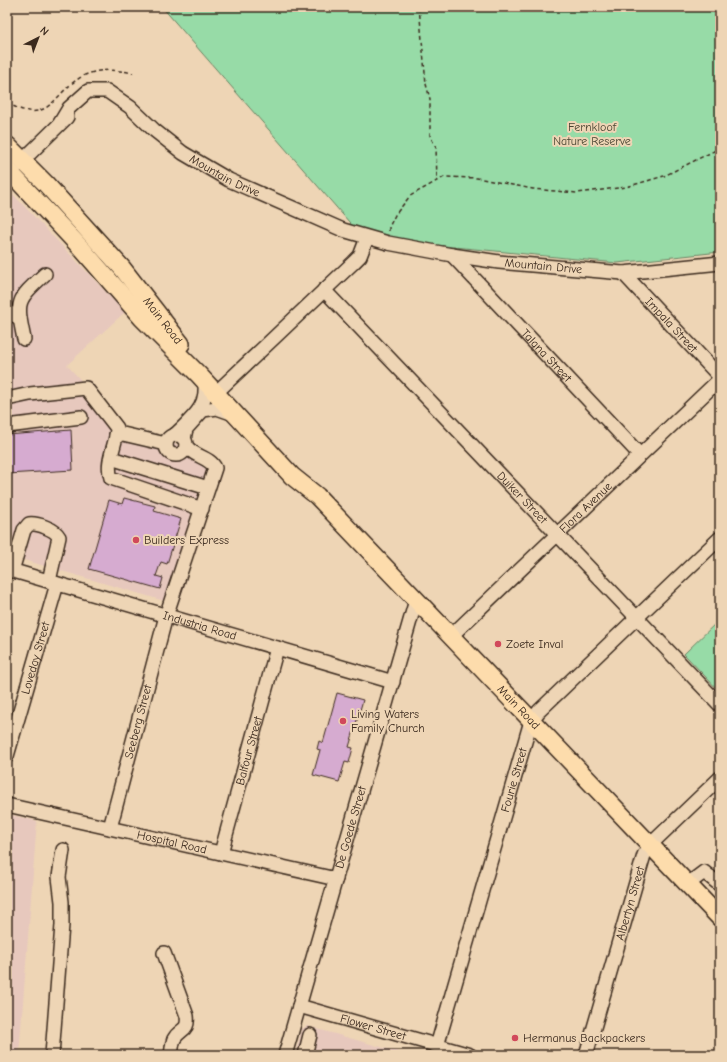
<svg xmlns="http://www.w3.org/2000/svg" width="727" height="1062" font-family="'Comic Neue',sans-serif">
<rect width="100%" height="100%" fill="#eed5b5"/>
<filter id="ink" filterUnits="userSpaceOnUse"><feTurbulence type="fractalNoise" baseFrequency=".025" numOctaves="2"/><feDisplacementMap in="SourceGraphic" scale="8" xChannelSelector="R" yChannelSelector="G"/><feConvolveMatrix kernelMatrix="1 2 1 2 8 2 1 2 1" color-interpolation-filters="sRGB"/></filter>
<g filter="url(#ink)">
<g fill="#e7c8bd">
<polygon points="7,188 125,312 67,365 125,429 215,456 168,602 7,555"/>
<polygon points="7,814 37,821 19,1055 7,1055"/>
<polygon points="307,1026 409,1055 295,1055 302,1029"/>
</g>
<g fill="#97dba7" stroke="#698262">
<polygon points="162,7 720,7 720,252 617,263 363,238"/>
<polygon points="720,619 720,692 684,654"/>
</g>
<g fill="#d6abd0" stroke="#3b2a1e">
<polygon points="71,430 73,470 7,474 7,435"/>
<polygon points="124,498 155,506 154,511 181,519 167,564 161,562 156,576 163,578 160,589 89,569 109,500 122,504"/>
<polygon points="337,693 363,700 349,747 353,748 349,763 345,762 339,782 313,775 320,750 317,749 319,741 323,743"/>
</g>
<g fill="none" stroke-linecap="round" stroke-linejoin="round">
<defs>
<g id="minor">
<path id="s1" d="M60 123 69 108 88 91H107L130 107 154 130 183 153 229 180 343 230 388 243 452 255 499 262 623 273 720 263"/>
<polyline points="17,166 67,117"/>
<path id="s2" d="M452 255 640 455"/>
<path id="s3" d="M623 273 720 377"/>
<path id="s4" d="M324 290 720 705"/>
<polyline points="7,312 20,318"/>
<path d="M24 339C16 301 16 301 45 274"/>
<polyline points="221,388 354,262 360,256 367,238"/>
<path d="M7 399 30 394 86 388 117 428C117 444 105 461 111 478L202 509"/>
<polyline points="7,426 81,417"/>
<circle cx="176" cy="445" r="10"/>
<polyline points="116,435 123,434 166,444"/>
<path d="M175 435C192 418 210 406 204 380"/>
<polyline points="184,439 186,429 203,410 217,408 234,414"/>
<polyline points="111,458 208,488"/>
<path id="s5" d="M7 569 393 682"/>
<path d="M12 571 24 530 29 524C37 523 55 529 59 537L49 581"/>
<path id="s6" d="M451 636 720 379"/>
<path id="s7" d="M7 756 57 584"/>
<path id="s8" d="M7 805 336 879"/>
<path id="s9" d="M110 828 166 616 215 468C210 457 194 457 186 446"/>
<path id="s10" d="M221 853 277 648"/>
<polyline points="688,884 704,872 720,885"/>
<path d="M164 953 187 1016C189 1032 180 1028 174 1039 172 1044 172 1050 171 1055"/>
<path id="s11" d="M299 1006 470 1055"/>
<path id="s12" d="M437 1046 531 721 539 711 720 538"/>
<polyline points="52,1055 62,925 62,902 59,877 63,850"/>
<path id="s13" d="M285 1055 416 600"/>
<polyline points="305,1055 310,1035"/>
<path id="s14" d="M586 1055 644 855 650 845 720 778"/>
</g>
<g id="major">
<path id="s15" d="M7 145 45 183 122 268 181 344"/>
<path id="s16" d="M7 169 82 249 142 318 199 375 292 476 317 496 720 918"/>
</g>
</defs>
<use href="#minor" stroke="#3b2a1e" stroke-width="16"/>
<use href="#major" stroke="#3b2a1e" stroke-width="20"/>
<g stroke="#3b2a1e" stroke-width="1.5" stroke-dasharray="4 3" stroke-linecap="butt">
<polyline points="419,7 426,84 430,99 430,136 436,147 437,181"/>
<path d="M7 103C52 128 52 91 85 75 101 68 117 70 133 73"/>
<polyline points="389,231 389,227 395,215 410,196 444,177 477,178 533,189 577,193 626,187 664,176 720,148"/>
</g>
<use href="#minor" stroke="#eed5b5" stroke-width="13"/>
<use href="#major" stroke="#fddcac" stroke-width="17"/>
</g>
</g>
<g fill="#d1495b" stroke="#eed5b5" stroke-width="1.5">
<circle cx="136" cy="540" r="4"/>
<circle cx="498" cy="644" r="4"/>
<circle cx="343" cy="721" r="4"/>
<circle cx="515" cy="1038" r="4"/>
</g>
<g text-anchor="middle" stroke-width="4" stroke-linejoin="round" paint-order="stroke">
<g font-size="12" fill="#494533" stroke="#eed5b5">
<text x="592" y="131">Fernkloof<tspan x="592" dy="14">Nature Reserve</tspan></text>
</g>
<g font-size="12" fill="#3b2a1e" stroke="#eed5b5">
<text dy="4" stroke="none"><textPath href="#s1" startOffset="208">Mountain Drive</textPath></text>
<text dy="4" stroke="none"><textPath href="#s1" startOffset="542">Mountain Drive</textPath></text>
<text dy="4" stroke="none"><textPath href="#s15" startOffset="235">Main Road</textPath></text>
<text dy="4" stroke="none"><textPath href="#s3" startOffset="71">Impala Street</textPath></text>
<text dy="4" stroke="none"><textPath href="#s2" startOffset="138">Talana Street</textPath></text>
<text dy="4" stroke="none"><textPath href="#s4" startOffset="287">Duiker Street</textPath></text>
<text dy="4" stroke="none"><textPath href="#s6" startOffset="186">Flora Avenue</textPath></text>
<text dy="4" stroke="none"><textPath href="#s5" startOffset="201">Industria Road</textPath></text>
<text dy="4" stroke="none"><textPath href="#s7" startOffset="102">Loveday Street</textPath></text>
<text dy="4" stroke="none"><textPath href="#s16" startOffset="743">Main Road</textPath></text>
<text dy="4" stroke="none"><textPath href="#s9" startOffset="110">Seeberg Street</textPath></text>
<text dy="4" stroke="none"><textPath href="#s10" startOffset="106">Balfour Street</textPath></text>
<text dy="4" stroke="none"><textPath href="#s12" startOffset="277">Fourie Street</textPath></text>
<text dy="4" stroke="none"><textPath href="#s13" startOffset="237">De Goede Street</textPath></text>
<text dy="4" stroke="none"><textPath href="#s8" startOffset="169">Hospital Road</textPath></text>
<text dy="4" stroke="none"><textPath href="#s14" startOffset="158">Albertyn Street</textPath></text>
<text dy="4" stroke="none"><textPath href="#s11" startOffset="77">Flower Street</textPath></text>
</g>
<g font-size="12" fill="#3b2a1e" stroke="#eed5b5" text-anchor="start">
<text x="144" y="544">Builders Express</text>
<text x="506" y="648">Zoete Inval</text>
<text x="351" y="718">Living Waters<tspan x="351" dy="14">Family Church</tspan></text>
<text x="523" y="1042">Hermanus Backpackers</text>
</g>
</g>
<rect width="727" height="1062" fill="none" stroke="#eed5b5" stroke-width="24"/>
<rect x="12" y="12" width="703" height="1038" fill="none" stroke="#3b2a1e" stroke-width="1.5" filter="url(#ink)"/>
<g transform="translate(38 38) rotate(42)" stroke="#eed5b5" stroke-width="3" paint-order="stroke">
<path d="M0-3L7 15L0 10L-7 15Z" fill="#3b2a1e"/>
<text y="-6" font-size="11" font-weight="bold" text-anchor="middle" fill="#3b2a1e">N</text>
</g>
</svg>
